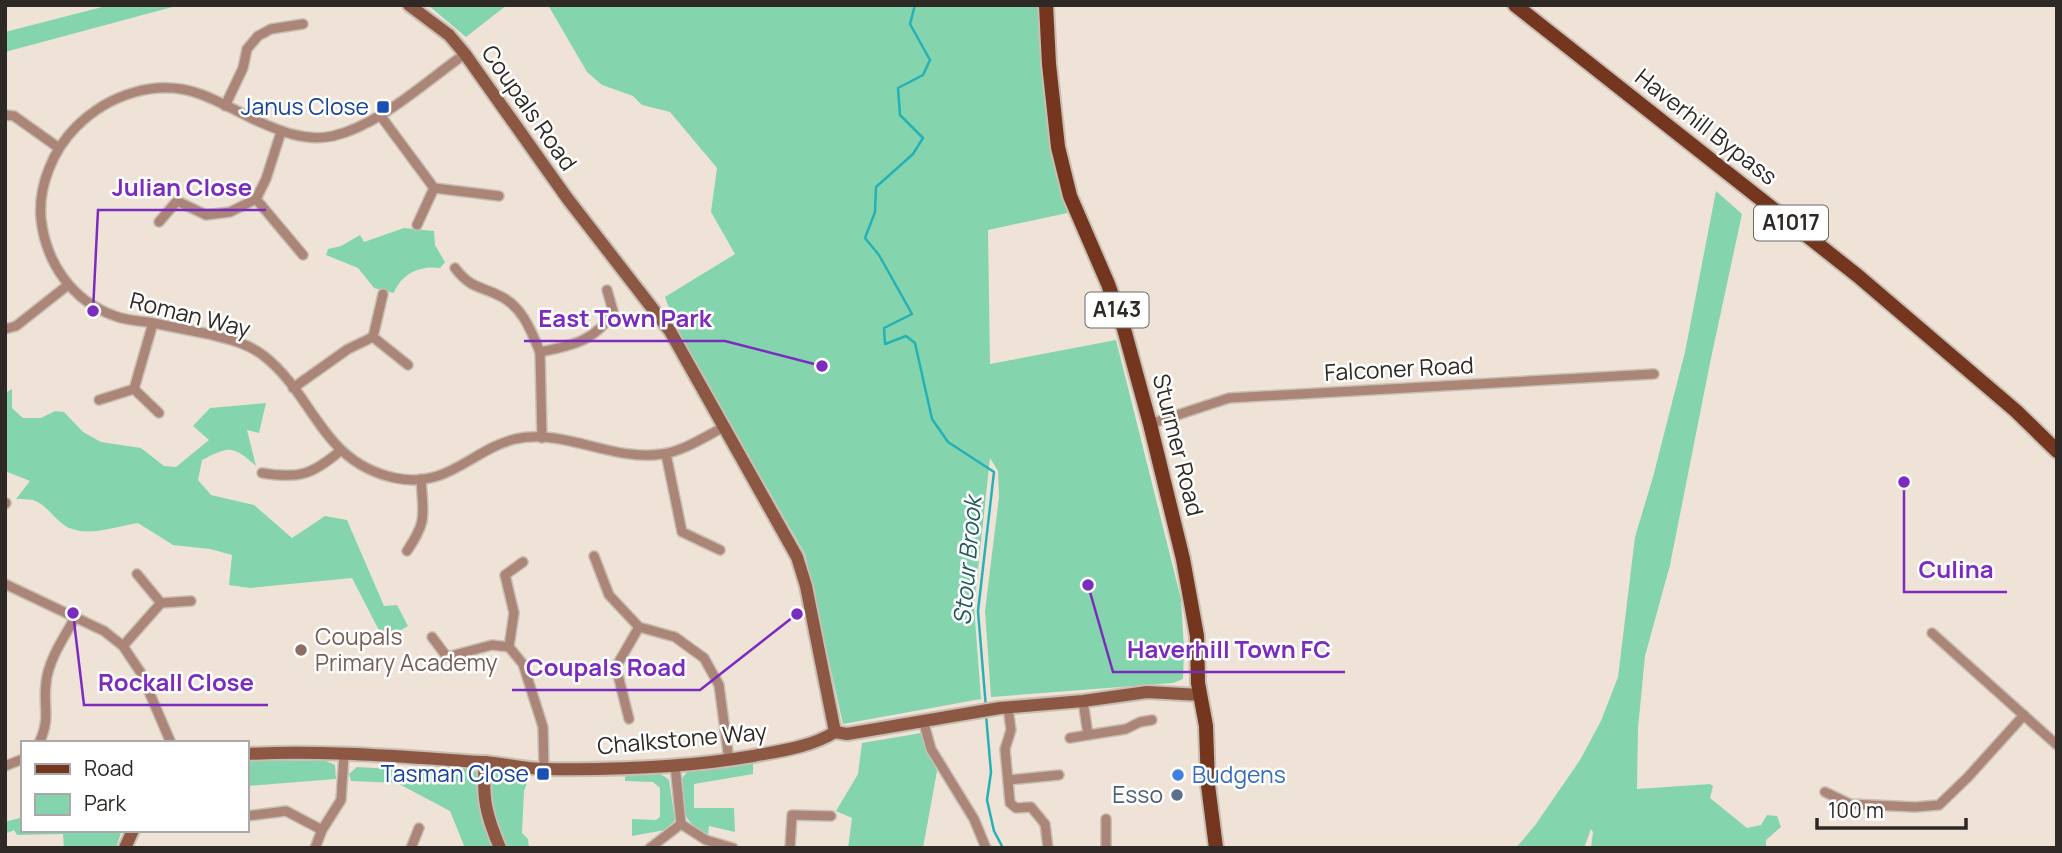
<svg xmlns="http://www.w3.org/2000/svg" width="2062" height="853" font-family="Manrope,sans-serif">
<rect width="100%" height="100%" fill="#efe3d7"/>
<g fill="#84d5ad">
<polygon points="110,5 180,5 5,52 5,32"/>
<polygon points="428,5 507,5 466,37"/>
<polygon points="548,5 1046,5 1070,196 1067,213 988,230 990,364 1116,340 1181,599 1184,649 1183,679 1173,683 991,697 985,611 999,497 998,471 990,458 974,606 981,699 843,724 805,554 678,332 665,297 735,254 711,212 717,168 670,112 642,105 633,96 602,85 587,72"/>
<polygon points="1716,191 1742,214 1710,363 1670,565 1645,656 1638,728 1637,789 1710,784 1713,786 1710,798 1747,828 1761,825 1767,815 1777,816 1781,827 1766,840 1766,848 1591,848 1593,832 1591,829 1584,848 1516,848 1536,824 1580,760 1601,721 1618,677 1635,537 1653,477 1685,352"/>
<path d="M404 228 434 231 435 245 445 262 440 268C420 265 401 274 394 293L374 288 358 268 326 255 328 249 341 246 360 235 364 242Z"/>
<path d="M12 389V408L23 418H41L55 411 64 412 83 432 101 442 141 448 164 466 176 467 209 440 193 426 210 408 266 403 259 433 247 430 256 466C232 445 230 446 202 460L198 480 211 495 254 505 292 538 325 516 347 520 384 606 397 605 408 626 384 640 352 578 250 588 229 585 232 555 210 549 173 545 138 523C118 526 92 536 72 529 56 524 49 505 33 500 28 499 21 499 16 499L30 481 5 471V393Z"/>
<polygon points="921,733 937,771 923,848 848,848 852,818 836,811 858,774 862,743"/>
<polygon points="266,760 326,761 335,765 336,779 247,786 247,761"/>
<path d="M753 763V774L694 784V808H734L735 832 709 826 708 836C682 821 682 809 680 781L687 772Z"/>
<polygon points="461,766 469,767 478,773 480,814 493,848 465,848 450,811 397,783 351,781 349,774 357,767 431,771 458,775"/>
<path d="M506 769 531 772 524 791 522 833 528 839 529 848H506C497 824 481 795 497 771Z"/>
<path d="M632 773C644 773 659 770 669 780L675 820 665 830 632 836V819L656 820 660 817V788L653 782 625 781V777Z"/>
<polygon points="23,817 23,830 122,830 116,848 64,848 63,834 17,835 14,830 5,834 5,822"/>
</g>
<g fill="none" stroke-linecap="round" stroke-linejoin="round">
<g stroke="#25b1b6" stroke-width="2.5">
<polyline points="915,5 910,24 930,60 923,75 898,88 900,115 923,138 913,154 876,187 875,212 865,238 879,255 912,314 884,328 885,344 906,336 915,343 932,419 948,442 994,472 978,611 986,708"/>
<polyline points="986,715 991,772 987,800 994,831 1003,848"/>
</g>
<defs>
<g id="street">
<path d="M465 54C426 81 380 125 333 136 305 142 280 131 255 120 237 111 219 101 200 94 156 78 108 95 76 127 53 150 38 186 41 219 46 263 72 301 115 316 125 320 137 321 148 322 168 326 188 330 208 334 228 339 248 343 264 356 315 396 321 462 395 478 448 489 471 450 515 439 565 428 612 462 662 454 684 451 704 437 724 427"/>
<polyline points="225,106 243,68 247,49 258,36 271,29 303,24"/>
<polyline points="5,115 14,116 59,148"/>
<polyline points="380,115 434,188 417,225"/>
<polyline points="434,188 499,196"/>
<polyline points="256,199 303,255"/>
<polyline points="159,222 177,201 206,215 230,212 256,199 266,179 281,132"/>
<path d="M455 268C472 290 480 285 502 297 523 308 531 331 540 352"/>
<polyline points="153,323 134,389 159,413"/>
<polyline points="5,329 16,326 68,285"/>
<polyline points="373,337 383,294"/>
<polyline points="293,388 348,349 373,337 408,365"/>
<polyline points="99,400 134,389"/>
<polyline points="1150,424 1229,398 1654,374"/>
<path d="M542 438 540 352C570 346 597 341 613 311L607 290"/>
<polyline points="666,454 682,532 720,550"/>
<path d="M262 473C298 479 312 475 340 451"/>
<polyline points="5,504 6,503"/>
<path d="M407 551C428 520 423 515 421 479"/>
<polyline points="594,556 609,595 639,627 675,637 704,658 719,685 729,760"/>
<polyline points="137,574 161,603"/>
<polyline points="5,584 104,631 123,646 141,673 171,743"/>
<polyline points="161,603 191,601"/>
<polyline points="1932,633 2057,745"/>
<polyline points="432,637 447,657 492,645 509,647 523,664 543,727 544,769"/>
<polyline points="123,646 161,603"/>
<polyline points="509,647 514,613 505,575 523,562"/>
<polyline points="1083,701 1088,735 1126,729 1140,722 1152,720"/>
<polyline points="1008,708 1011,730 1005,749 1010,803 1016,808 1031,807 1045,824 1048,848"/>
<polyline points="629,719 616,667 639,627"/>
<polyline points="923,720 931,749 974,819 986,848"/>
<polyline points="1070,738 1088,735"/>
<path d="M39 743C51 718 43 707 46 683 48 660 65 636 76 616"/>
<polyline points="5,766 23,759"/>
<polyline points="1008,780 1059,775"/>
<polyline points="1825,792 1850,804 1915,807 1939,805 1968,777 2024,715"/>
<polyline points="247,816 286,811 322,830"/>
<polyline points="681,824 706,840 733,848"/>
<polyline points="315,848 322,830 341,800 344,755"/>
<polyline points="411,848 419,828"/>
<polyline points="650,848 681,824 675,765"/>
<polyline points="790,848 792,815 831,816"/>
<polyline points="1106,848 1106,819"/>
</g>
<g id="secondary">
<polyline points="409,5 449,35 465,54 567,198 670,331 797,557 806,586 835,732"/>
<path d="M247 754C325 750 404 757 482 762 503 763 524 769 545 769 614 770 685 768 753 756 780 751 811 747 835 732L847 734 1000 708 1083 701 1147 692 1200 695"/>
<path d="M485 762C482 798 486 815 500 848"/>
<polyline points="125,848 133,830"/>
</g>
<g id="primary">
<polyline points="1046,5 1049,64 1058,147 1070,196 1108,284 1124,329 1150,424 1183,559 1197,636 1198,683 1206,726 1208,785 1216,848"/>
<polyline points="1515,5 1858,276 2016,411 2057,451"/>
</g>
</defs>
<use href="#street" stroke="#c8beb3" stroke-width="12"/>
<use href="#secondary" stroke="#c8beb3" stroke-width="16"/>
<use href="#primary" stroke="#c8beb3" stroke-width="18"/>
<use href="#street" stroke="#ab8678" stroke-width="9"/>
<use href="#secondary" stroke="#8c5844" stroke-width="12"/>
<use href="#primary" stroke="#74361e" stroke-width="14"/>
</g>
<g fill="#1a4fb4" stroke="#fff" stroke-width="2.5">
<rect x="376" y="100" width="14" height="14" rx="3.5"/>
<rect x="536" y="767" width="14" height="14" rx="3.5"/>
</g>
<circle fill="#8d6e63" stroke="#fff" stroke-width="2.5" cx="301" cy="650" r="7"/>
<circle fill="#3f7fe0" stroke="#fff" stroke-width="2.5" cx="1178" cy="775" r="7"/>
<circle fill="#5c6f8a" stroke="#fff" stroke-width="2.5" cx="1177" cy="795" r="7"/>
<g text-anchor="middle" stroke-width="5" stroke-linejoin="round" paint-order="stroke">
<g fill="#fff" stroke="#6d6966" stroke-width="2">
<rect x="1754" y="205.5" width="74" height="35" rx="5"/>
<rect x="1085.5" y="292.5" width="63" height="35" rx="5"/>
</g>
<g font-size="21" font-weight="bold" fill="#2e2925">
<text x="1791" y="230">A1017</text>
<text x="1117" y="317">A143</text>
</g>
<g font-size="23" fill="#164399" stroke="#fff" text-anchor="end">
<text x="369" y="115">Janus Close</text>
<text x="529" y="782">Tasman Close</text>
</g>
<g font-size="23" fill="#2e2925" stroke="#fff">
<text transform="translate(529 108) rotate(55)" y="8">Coupals Road</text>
<text transform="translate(1706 127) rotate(38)" y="8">Haverhill Bypass</text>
<text transform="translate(190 315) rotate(14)" y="8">Roman Way</text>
<text transform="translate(1399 369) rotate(-3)" y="8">Falconer Road</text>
<text transform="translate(1178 445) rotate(76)" y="8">Sturmer Road</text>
<text transform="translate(682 739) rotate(-5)" y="8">Chalkstone Way</text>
</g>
<g font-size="23" fill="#785e54" stroke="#fff" text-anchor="start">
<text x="315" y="645">Coupals<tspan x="315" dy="26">Primary Academy</tspan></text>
</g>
<g font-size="23" fill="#366cbe" stroke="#fff" text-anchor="start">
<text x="1192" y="783">Budgens</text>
</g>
<g font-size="23" fill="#4e5e75" stroke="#fff" text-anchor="end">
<text x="1163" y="803">Esso</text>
</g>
<g font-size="24" font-style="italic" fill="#255b5d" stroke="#fff">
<text transform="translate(968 561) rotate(-85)" y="8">Stour Brook</text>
</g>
</g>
<path fill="none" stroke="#7b2cbf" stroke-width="2.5" d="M93 311L98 210H266M822 366L725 341H524M1904 482L1904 592H2007M1088 585L1113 672H1345M797 614L700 690H512M73 613L84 705H268"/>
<g fill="#7b2cbf" stroke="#fff" stroke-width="2.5">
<circle cx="93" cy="311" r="7"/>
<circle cx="822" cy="366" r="7"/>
<circle cx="1904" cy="482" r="7"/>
<circle cx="1088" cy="585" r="7"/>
<circle cx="797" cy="614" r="7"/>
<circle cx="73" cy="613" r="7"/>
</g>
<g font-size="24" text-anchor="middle" font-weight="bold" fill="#7b2cbf" stroke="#fff" stroke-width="5" stroke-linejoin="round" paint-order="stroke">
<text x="182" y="196">Julian Close</text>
<text x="625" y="327">East Town Park</text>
<text x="1956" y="578">Culina</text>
<text x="1229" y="658">Haverhill Town FC</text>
<text x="606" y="676">Coupals Road</text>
<text x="176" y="691">Rockall Close</text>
</g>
<rect width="2062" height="853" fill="none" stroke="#2e2925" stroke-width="14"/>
<rect x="21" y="741" width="228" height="91" fill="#ffffff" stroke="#aba9a8" stroke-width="2"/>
<rect x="35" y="764" width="35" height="10" fill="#74361e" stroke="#aba9a8" stroke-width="2"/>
<text x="84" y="776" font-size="21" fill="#2e2925">Road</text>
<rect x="35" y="794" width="35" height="21" fill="#84d5ad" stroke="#aba9a8" stroke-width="2"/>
<text x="84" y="811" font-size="21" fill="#2e2925">Park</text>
<path d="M1817 818v10h149v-10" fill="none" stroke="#2e2925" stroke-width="3.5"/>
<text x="1828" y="818" font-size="21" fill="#2e2925" stroke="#ffffff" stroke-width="5" paint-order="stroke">100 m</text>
</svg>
